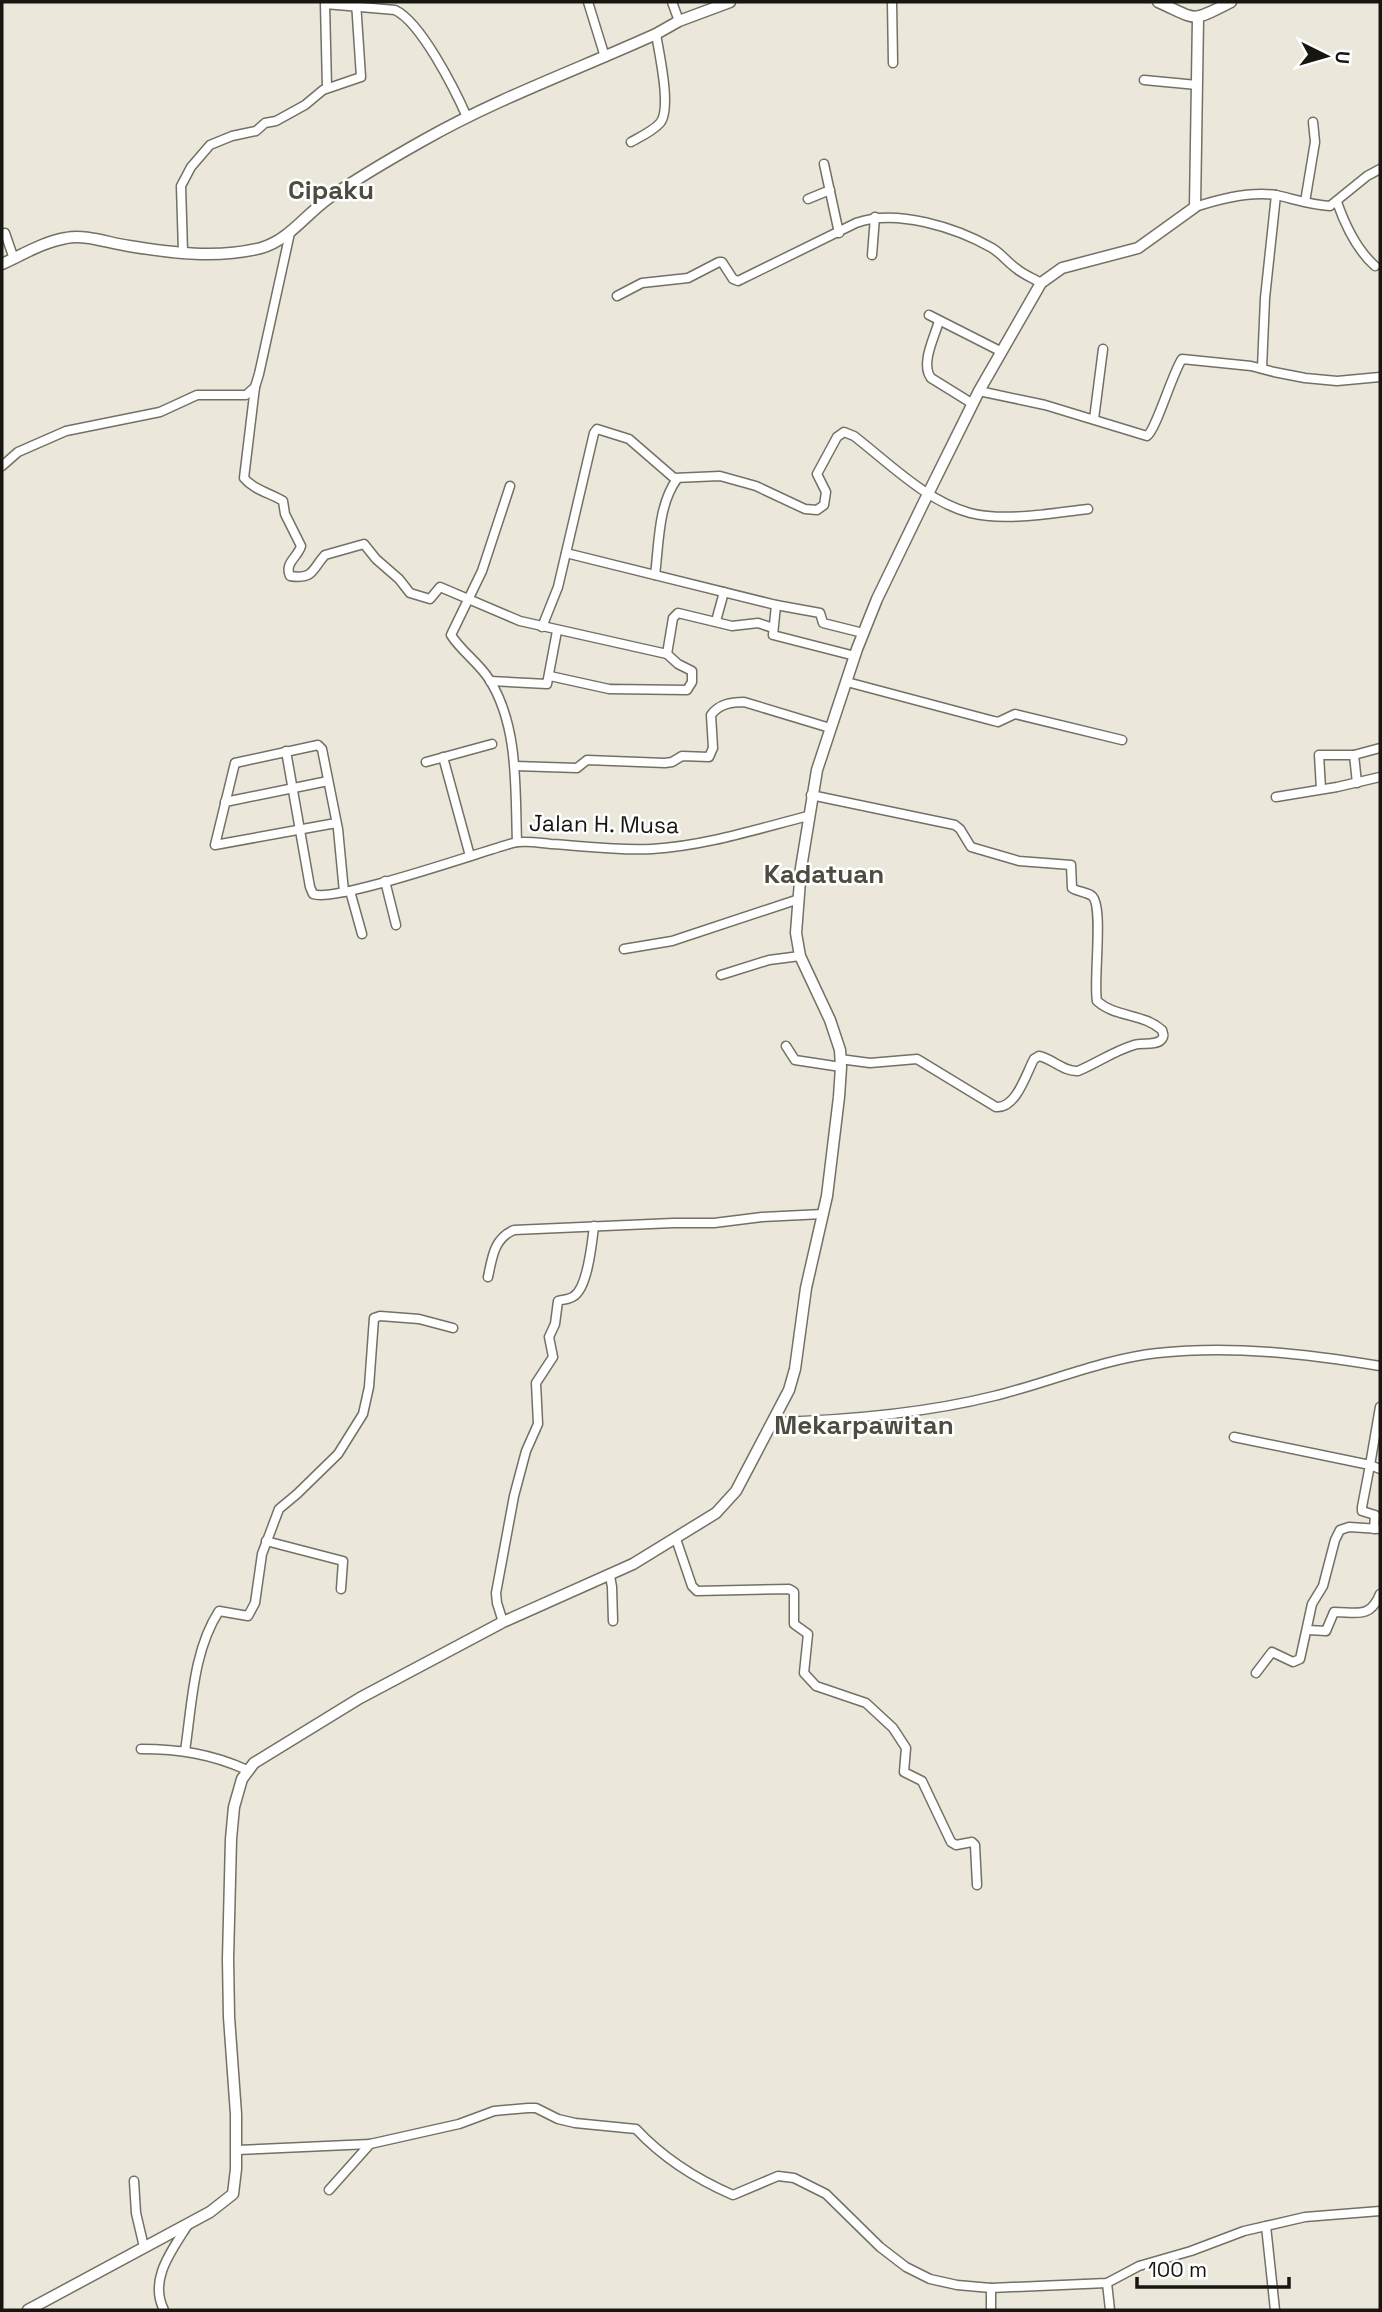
<svg xmlns="http://www.w3.org/2000/svg" width="1382" height="2312" font-family="'Space Grotesk',sans-serif">
<rect width="100%" height="100%" fill="#ebe7db"/>
<g fill="none" stroke-linecap="round" stroke-linejoin="round">
<defs>
<g id="minor">
<polyline points="588,2 605,57"/>
<polyline points="672,2 679,21"/>
<polyline points="892,2 893,63"/>
<polyline points="1144,80 1197,85"/>
<path d="M327 88 325 4 395 10C421 22 455 90 467 117"/>
<path d="M631 142C640 137 653 131 660 123 672 109 659 53 656 34"/>
<polyline points="824,164 839,233"/>
<polyline points="808,199 830,190"/>
<polyline points="1305,202 1315,142 1313,122"/>
<path d="M1337 202C1345 225 1356 249 1375 266"/>
<path d="M1195 207C1219 199 1250 191 1276 195 1294 199 1311 205 1330 206L1367 176 1380 169"/>
<polyline points="5,233 14,259"/>
<polyline points="183,252 181,186 191,167 210,145 232,136 256,131 265,123 276,121 305,105 323,90 361,77 356,2"/>
<polyline points="872,255 875,217"/>
<path d="M617 296 642 283 688 278 719 262H722L733 279 738 281 856 223C896 208 957 228 992 248 1002 254 1008 263 1017 269 1024 275 1033 278 1041 283"/>
<polyline points="929,315 1002,352"/>
<path d="M939 321C935 336 920 364 931 378L973 404"/>
<polyline points="1262,368 1265,298 1276,195"/>
<path d="M255 387 244 478C254 490 270 493 283 501L285 514 301 546C298 557 284 563 290 576 314 580 312 569 325 555L364 544 376 559 399 579 410 593 430 599 440 587 520 621 667 654 673 618 678 613 732 626 758 623 773 628"/>
<path d="M979 391 1045 405 1147 436C1156 430 1172 374 1182 359L1251 366 1274 372 1305 378 1337 381 1380 377"/>
<polyline points="1094,419 1103,349"/>
<polyline points="2,466 18,452 66,431 160,412 197,395 246,395 255,387 259,374 290,233"/>
<path d="M510 486 482 571 451 635C461 651 479 663 489 679 519 726 515 789 517 842"/>
<polyline points="566,553 776,605 773,635 855,656"/>
<path d="M655 575C659 544 658 505 677 479"/>
<polyline points="776,605 820,613 823,623 863,633"/>
<polyline points="716,621 724,592"/>
<path d="M542 627 558 587 594 433 597 429 629 439 674 478 720 476 756 486 805 509 817 510 824 505 826 492 817 474 837 437 844 432 854 436C889 463 926 501 970 513 1006 522 1052 513 1088 509"/>
<polyline points="550,676 609,689 687,690 692,682 692,671 678,664 667,654"/>
<polyline points="490,681 547,684 557,631"/>
<polyline points="847,682 990,720 998,722 1015,714 1122,740"/>
<path d="M286 751 310 887 313 894C335 903 480 852 513 843 525 840 539 843 551 844 584 846 618 851 652 849 705 846 757 829 808 816"/>
<polyline points="1354,755 1357,783"/>
<polyline points="443,757 470,856"/>
<polyline points="426,762 492,744"/>
<path d="M515 766 577 768 587 760 665 763 672 762 682 756 709 757 713 748 711 715C719 704 731 702 744 702L830 728"/>
<polyline points="1321,789 1319,755 1354,755 1380,748"/>
<path d="M811 795 955 825 960 829 971 847 1019 861 1071 865 1072 888C1078 892 1087 892 1092 896 1104 906 1093 982 1097 1001 1116 1018 1143 1013 1162 1030 1163 1034 1165 1036 1161 1040 1155 1046 1141 1042 1134 1045 1114 1051 1097 1063 1078 1071 1064 1072 1053 1059 1039 1056L1034 1059C1026 1074 1016 1109 996 1107L917 1059 870 1063 840 1059"/>
<polyline points="1276,797 1337,787 1380,777"/>
<polyline points="225,802 328,781"/>
<polyline points="336,823 215,845 235,763 318,745 322,749 338,829 344,892"/>
<polyline points="385,881 396,925"/>
<polyline points="350,891 362,934"/>
<polyline points="624,949 672,941 799,899"/>
<polyline points="721,975 769,960 800,956"/>
<polyline points="786,1046 795,1060 841,1067"/>
<path d="M488 1277C492 1258 494 1238 514 1230L673 1223H714L762 1217 823 1214"/>
<path d="M773 1422C847 1420 922 1414 994 1396 1048 1383 1102 1359 1158 1353 1232 1345 1307 1354 1380 1366"/>
<polyline points="1234,1437 1370,1465 1380,1407"/>
<polyline points="1374,1529 1375,1515 1362,1511 1362,1507 1370,1465 1380,1469"/>
<polyline points="676,1539 692,1586 697,1591 789,1589 794,1592 794,1624 808,1634 804,1673 816,1686 866,1703 893,1728 906,1748 904,1772 922,1781 951,1842 956,1845 972,1842 975,1845 977,1885"/>
<polyline points="266,1541 343,1561 341,1589"/>
<polyline points="610,1576 612,1587 613,1621"/>
<path d="M503 1622 497 1603 496 1593 514 1496 526 1451 538 1424 536 1383 553 1357 549 1337 555 1324 558 1301C563 1299 569 1300 574 1296 588 1287 592 1242 594 1226"/>
<path d="M1308 1630 1326 1631 1334 1612C1357 1612 1370 1619 1380 1594"/>
<polyline points="1256,1673 1272,1652 1293,1662 1300,1659 1312,1604 1323,1586 1335,1540 1340,1530 1349,1527 1380,1529"/>
<path d="M141 1749C179 1749 212 1754 247 1770"/>
<path d="M185 1751C192 1705 193 1651 219 1611L248 1616 255 1603 262 1554 279 1509 297 1494 338 1454 363 1414 369 1387 374 1318 380 1316 419 1319 453 1328"/>
<path d="M237 2150 370 2144 459 2124 494 2111 528 2108H536L558 2119 575 2123 636 2129C664 2159 696 2179 733 2195L778 2176 794 2178 826 2194 880 2247 906 2267 930 2279 957 2285 991 2288 1107 2283 1139 2266 1191 2251 1244 2231 1305 2217 1380 2211"/>
<polyline points="134,2181 136,2213 144,2247"/>
<polyline points="329,2190 370,2144"/>
<polyline points="1266,2226 1275,2310"/>
<polyline points="1107,2283 1110,2310"/>
<polyline points="991,2288 991,2310"/>
<path d="M164 2310C148 2279 173 2249 189 2223"/>
</g>
<g id="tertiary">
<path d="M1158 2C1199 20 1189 23 1231 2"/>
<path d="M2 264C22 255 43 242 66 238 86 234 108 243 129 246 172 253 218 259 261 248 289 240 305 215 329 198 359 177 392 158 424 140 498 98 579 69 656 34L679 21 730 2"/>
<polyline points="28,2310 210,2212 233,2194 236,2169 236,2114 229,2017 228,1959 231,1839 234,1807 242,1779 254,1763 360,1698 503,1622 633,1564 716,1513 736,1491 789,1390 795,1369 806,1288 827,1196 839,1097 841,1067 840,1050 830,1020 800,956 796,933 801,868 817,770 857,649 877,599 922,506 979,391 1041,283 1062,268 1138,248 1195,207 1198,18"/>
</g>
</defs>
<use href="#minor" stroke="#737064" stroke-width="11"/>
<use href="#tertiary" stroke="#737064" stroke-width="13"/>
<use href="#minor" stroke="#fff" stroke-width="8"/>
<use href="#tertiary" stroke="#fff" stroke-width="10"/>
</g>
<g text-anchor="middle" stroke-width="5" stroke-linejoin="round" paint-order="stroke">
<g font-size="23" fill="#171611" stroke="#fff">
<text transform="translate(604 824) rotate(1)" y="8">Jalan H. Musa</text>
</g>
<g font-size="26" font-weight="bold" fill="#4e4b40" stroke="#fff">
<text x="331" y="199">Cipaku</text>
<text x="824" y="883">Kadatuan</text>
<text x="864" y="1434">Mekarpawitan</text>
</g>
</g>
<rect width="1382" height="2312" fill="none" stroke="#171611" stroke-width="7"/>
<g transform="translate(1326 56) rotate(95)" stroke="#ffffff" stroke-width="5" paint-order="stroke">
<path d="M0-5L12 26L0 18L-12 26Z" fill="#171611"/>
<text y="-10" font-size="19" font-weight="bold" text-anchor="middle" fill="#171611">U</text>
</g>
<path d="M1137 2277v10h152v-10" fill="none" stroke="#171611" stroke-width="3.5"/>
<text x="1148" y="2277" font-size="21" fill="#171611" stroke="#ffffff" stroke-width="5" paint-order="stroke">100 m</text>
</svg>
